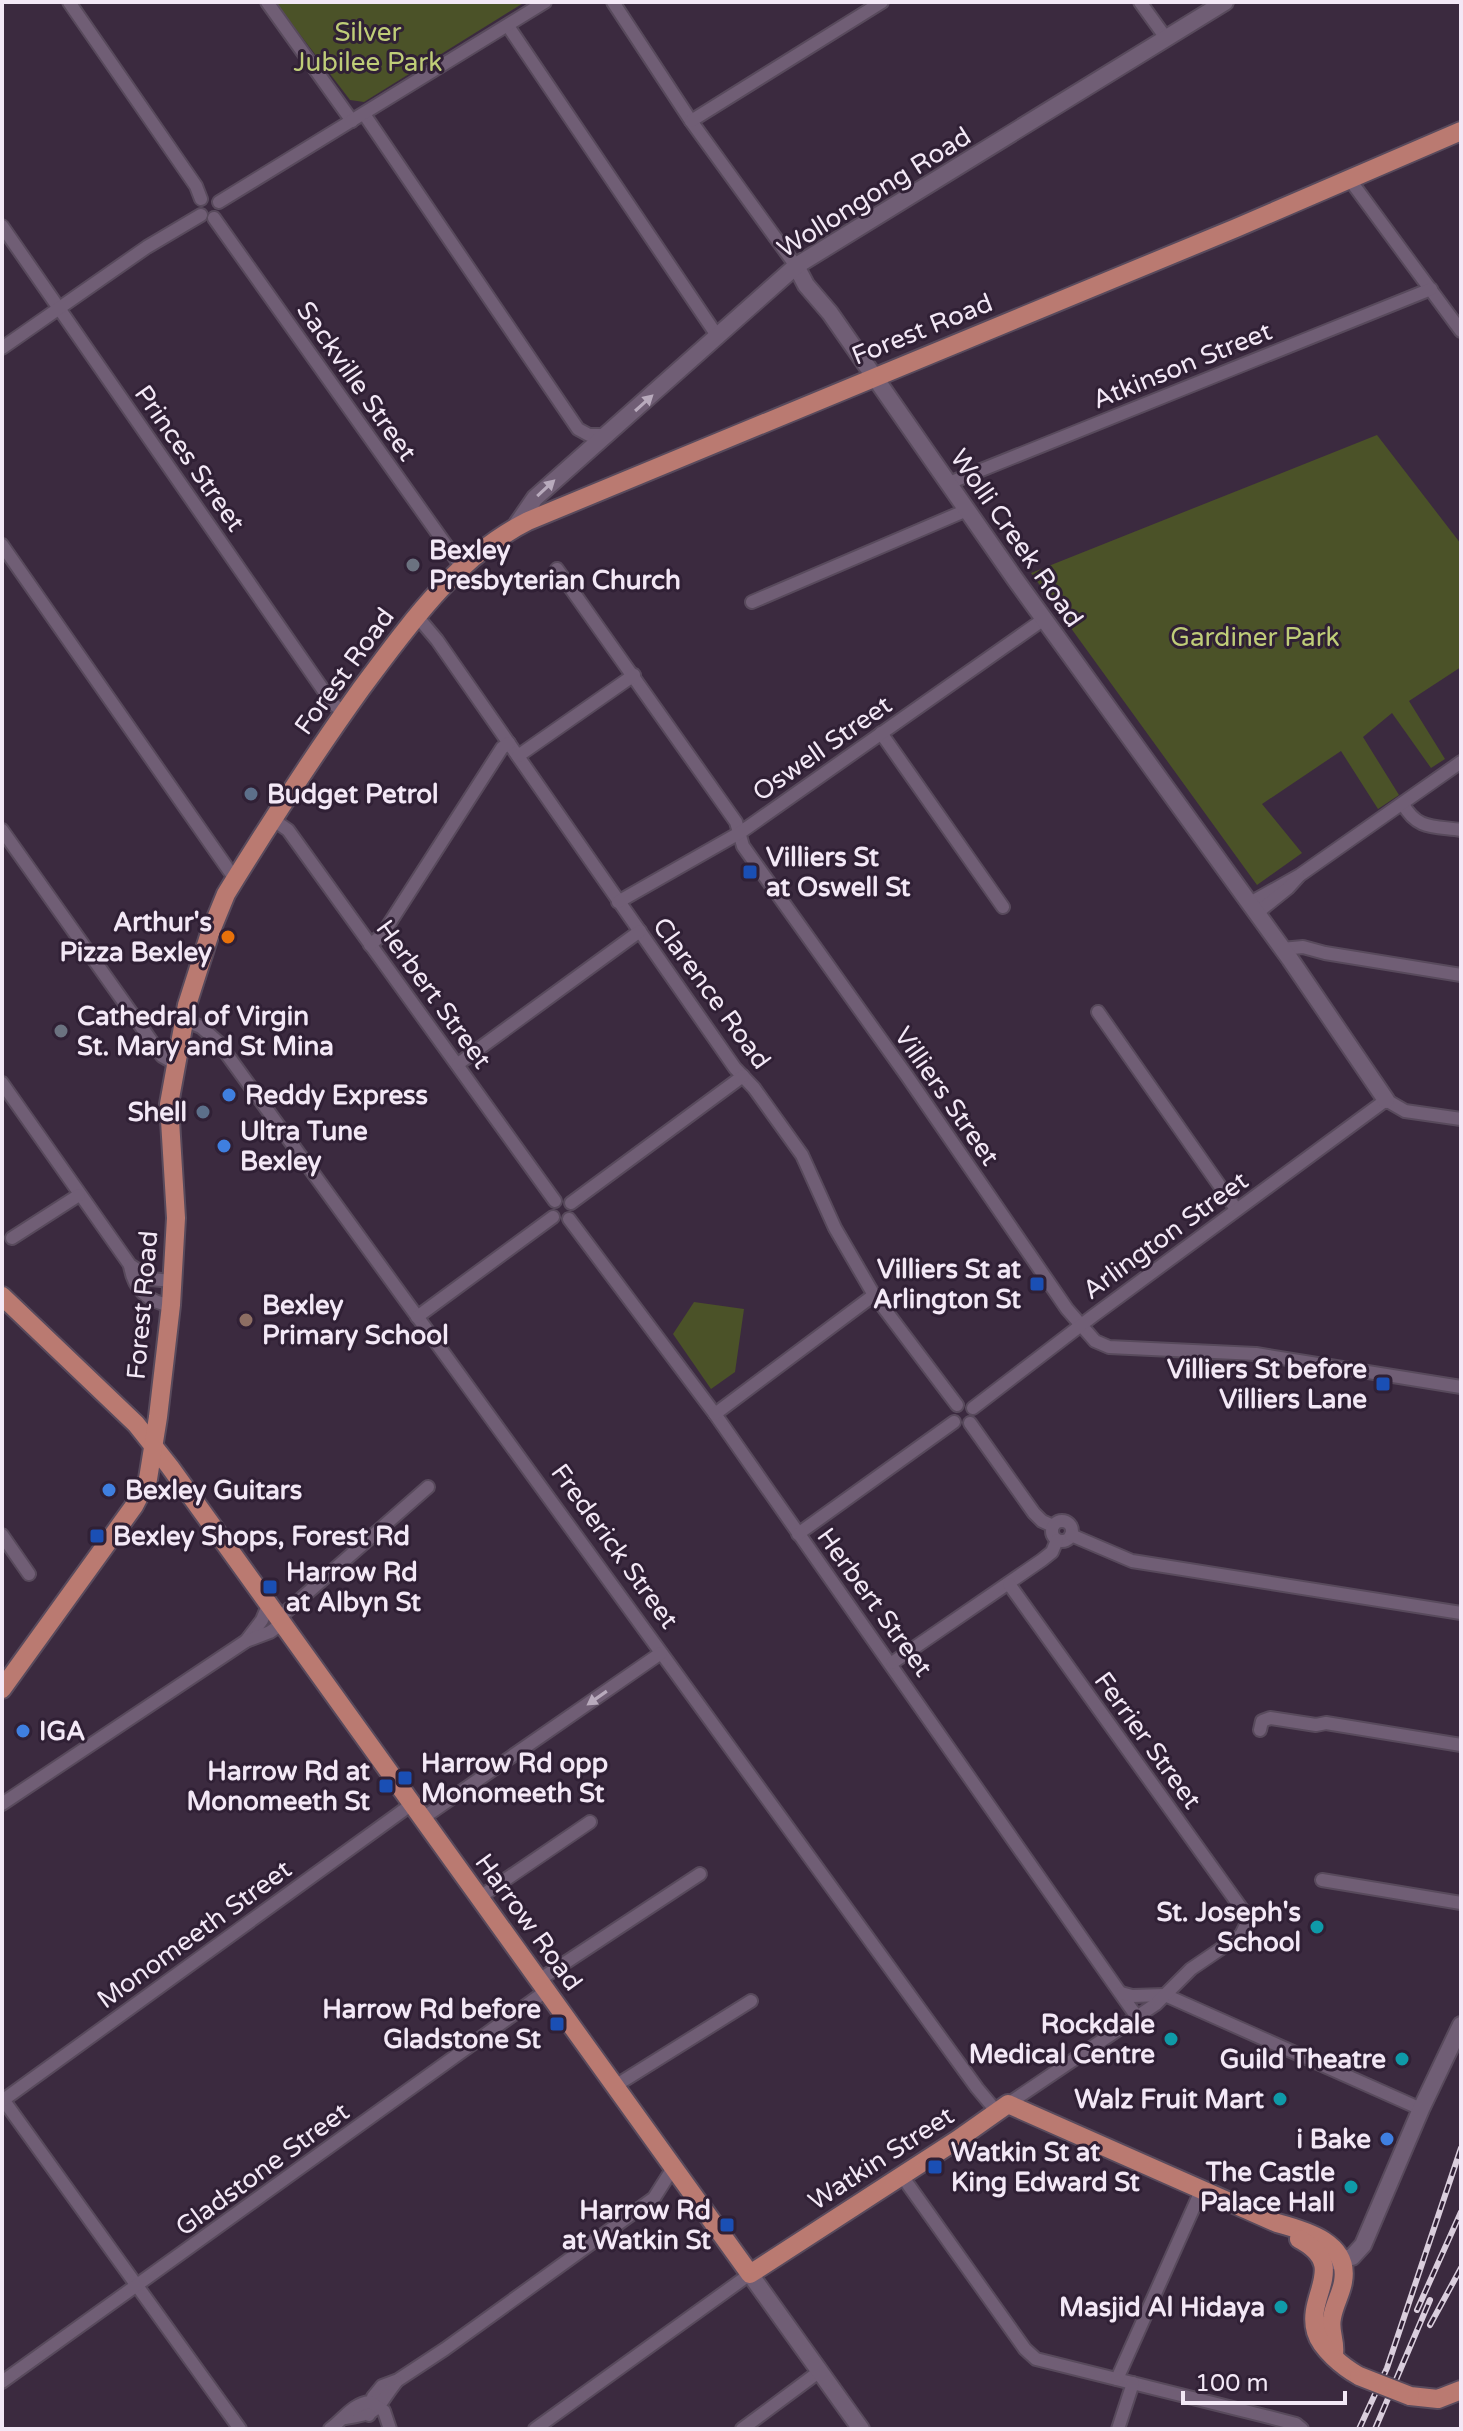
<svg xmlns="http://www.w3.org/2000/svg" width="1463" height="2431" font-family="'Varela Round',sans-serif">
<rect width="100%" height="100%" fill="#3b2a3f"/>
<g fill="#4b5228">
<polygon points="275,2 525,2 364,102 350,100"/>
<polygon points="1377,435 1461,544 1461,667 1409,701 1445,759 1431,768 1392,713 1363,737 1399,795 1378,809 1341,751 1262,804 1302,853 1257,885 1031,573"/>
<polygon points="694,1302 744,1309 735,1372 711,1389 673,1334"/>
</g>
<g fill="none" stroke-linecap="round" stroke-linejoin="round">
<defs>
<g id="street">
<polyline points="69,2 196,186 201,199"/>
<polyline points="267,2 352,121"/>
<polyline points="613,2 691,121 796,266"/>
<polyline points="1140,2 1166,38"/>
<polyline points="508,26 718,337"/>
<polyline points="364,114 578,429 589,435 608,435"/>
<polyline points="691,121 882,2"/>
<polyline points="1350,180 1461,331"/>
<polyline points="219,202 545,2"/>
<polyline points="214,218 463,569"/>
<polyline points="2,226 333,704 345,713"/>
<polyline points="2,348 147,247 201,215"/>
<polyline points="949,483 1431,289"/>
<polyline points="2,545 235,879"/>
<polyline points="557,569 736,822 743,846 907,1076 1067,1309 1095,1341 1109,1347 1256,1354 1461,1387"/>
<polyline points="752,602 967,510"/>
<polyline points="416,615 437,640 735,1068 754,1088 802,1155 835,1228 874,1295 957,1405"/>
<polyline points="881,733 1003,907"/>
<polyline points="518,756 634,675"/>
<path d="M1403 804C1417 830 1434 826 1461 830"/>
<polyline points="272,819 288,830 555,1201"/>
<polyline points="2,830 162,1056 176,1064"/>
<polyline points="618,902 741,832 1044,619"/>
<polyline points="1250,903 1300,875 1461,762"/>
<polyline points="1257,913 1288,888 1298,877"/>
<polyline points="370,945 382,935 502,748 509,743"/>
<polyline points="1282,949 1303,947 1325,953 1461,975"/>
<polyline points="1098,1012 1236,1209"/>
<polyline points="184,1020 201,1027 218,1042 977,2088 997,2112"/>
<polyline points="458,1064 640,931"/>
<polyline points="2,1083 130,1265 151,1279 172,1281"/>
<polyline points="571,1203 743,1076"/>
<polyline points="569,1219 715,1414 1137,2017"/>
<polyline points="12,1238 79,1195"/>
<path d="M130 1265C133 1288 148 1303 171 1305"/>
<polyline points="417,1317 553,1217"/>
<polyline points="973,1408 1093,1316 1386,1100 1405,1111 1461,1119"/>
<polyline points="715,1414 874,1295"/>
<polyline points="970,1423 1034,1513 1042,1521 1053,1526"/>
<circle cx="1062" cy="1531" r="10"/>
<polyline points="798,1534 954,1422"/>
<polyline points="2,1535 29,1574"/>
<polyline points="1071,1535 1132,1561 1461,1613"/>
<polyline points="280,1617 428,1487"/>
<polyline points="246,1641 262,1620 269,1603"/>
<polyline points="892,1663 1042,1560 1052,1552 1057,1540"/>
<polyline points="1260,1730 1262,1721 1270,1718 1316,1725 1326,1723 1461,1745"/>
<polyline points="2,1804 246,1641 270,1632 283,1623"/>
<polyline points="423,1818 661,1653"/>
<polyline points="1322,1880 1461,1903"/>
<polyline points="480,1897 590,1822"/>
<polyline points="539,1980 700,1874"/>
<polyline points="1121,1993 1132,1996 1165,1995 1421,2109"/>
<polyline points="615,2086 751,2001"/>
<polyline points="2,2098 240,2429"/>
<polyline points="2,2101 412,1804"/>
<polyline points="1008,2104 1156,2004 1191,1969 1241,1935 1247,1923 1244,1912 1009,1584"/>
<polyline points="902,2176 1025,2349 1036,2359 1265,2416 1296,2424 1302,2429"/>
<polyline points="1117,2379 1201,2191"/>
<polyline points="2,2382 546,1991"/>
<polyline points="369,2415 373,2397 382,2386 398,2380 445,2349 654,2198 673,2168"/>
<path d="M345 2418C383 2412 374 2410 396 2382"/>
<path d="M330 2429C344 2419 352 2404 370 2402L384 2411 390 2429"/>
<polyline points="535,2429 750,2274"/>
<polyline points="742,2429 820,2371"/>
<polyline points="1118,2429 1133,2383"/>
</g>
<g id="secondary">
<polyline points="796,266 806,285 830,313 1015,579 1290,959 1386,1100"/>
<polyline points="513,530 535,498 796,266 1225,2"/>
<polyline points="1328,2262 1352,2257 1363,2245 1421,2109 1461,2025"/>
<polyline points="750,2274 861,2429"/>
</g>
<g id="primary">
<path d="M2 1296 136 1424 170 1467 750 2274 957 2140 1008 2104 1277 2223C1307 2231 1350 2243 1343 2282 1341 2294 1334 2305 1332 2318 1329 2331 1336 2341 1334 2354"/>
<path d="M2 1689 134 1506 148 1479 158 1417 171 1305 176 1218 169 1104 187 1005 210 933 226 894C269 824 313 756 361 689 408 626 456 557 528 521L1236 228 1461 131"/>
<path d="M1299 2239C1350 2266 1305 2295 1316 2332 1321 2349 1343 2367 1359 2376"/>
<polyline points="1410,2396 1438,2399 1461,2390"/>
</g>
</defs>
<use href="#street" stroke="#584a5c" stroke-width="16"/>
<use href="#secondary" stroke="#584a5c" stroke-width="20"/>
<use href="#primary" stroke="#584a5c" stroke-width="22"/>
<use href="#street" stroke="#705e75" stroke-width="12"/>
<use href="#secondary" stroke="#705e75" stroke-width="16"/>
<use href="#primary" stroke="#ba7a71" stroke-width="18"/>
<defs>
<g id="rail">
<polyline points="1417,2310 1461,2212"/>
<polyline points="1430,2325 1461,2268"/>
<polyline points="1359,2429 1387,2368 1461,2148"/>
<polyline points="1375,2429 1430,2300"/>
</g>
</defs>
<use href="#rail" stroke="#dacedd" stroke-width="6"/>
<use href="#rail" stroke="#302035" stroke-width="3" stroke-dasharray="9" stroke-linecap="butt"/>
<defs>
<polyline id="primary-bridge" points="1359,2376 1410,2396"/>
</defs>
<use href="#primary-bridge" stroke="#584a5c" stroke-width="22" stroke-linecap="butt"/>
<use href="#primary-bridge" stroke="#ba7a71" stroke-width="18"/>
</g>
<defs><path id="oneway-solid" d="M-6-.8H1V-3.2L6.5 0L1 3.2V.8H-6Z" transform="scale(2)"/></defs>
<g fill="#b8aabc">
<use href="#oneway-solid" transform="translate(644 403) rotate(-42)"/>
<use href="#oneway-solid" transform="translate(546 488) rotate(-43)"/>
<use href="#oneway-solid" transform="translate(597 1698) rotate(145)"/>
</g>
<g fill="#6b7280" stroke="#302035" stroke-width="3">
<circle cx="413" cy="565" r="8"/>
<circle cx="61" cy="1031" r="8"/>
</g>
<g fill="#5c6f8a" stroke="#302035" stroke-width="3">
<circle cx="251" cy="794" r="8"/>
<circle cx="203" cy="1112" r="8"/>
</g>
<g fill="#1a4fb4" stroke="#302035" stroke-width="3">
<rect x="742" y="864" width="16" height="16" rx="4"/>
<rect x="1029" y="1276" width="16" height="16" rx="4"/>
<rect x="1375" y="1376" width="16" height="16" rx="4"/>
<rect x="89" y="1528" width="16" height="16" rx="4"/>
<rect x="262" y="1579" width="16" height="16" rx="4"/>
<rect x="397" y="1770" width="16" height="16" rx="4"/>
<rect x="378" y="1778" width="16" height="16" rx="4"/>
<rect x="549" y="2016" width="16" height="16" rx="4"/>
<rect x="927" y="2159" width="16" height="16" rx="4"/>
<rect x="719" y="2217" width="16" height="16" rx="4"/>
</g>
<circle fill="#e8710a" stroke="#302035" stroke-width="3" cx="228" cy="937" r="8"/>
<g fill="#3f7fe0" stroke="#302035" stroke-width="3">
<circle cx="229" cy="1095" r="8"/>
<circle cx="224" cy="1146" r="8"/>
<circle cx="109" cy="1490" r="8"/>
<circle cx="23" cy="1731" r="8"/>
<circle cx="1387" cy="2139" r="8"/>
</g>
<circle fill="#8d6e63" stroke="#302035" stroke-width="3" cx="246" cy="1320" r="8"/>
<g fill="#0f9aa8" stroke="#302035" stroke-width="3">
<circle cx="1317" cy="1927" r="8"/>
<circle cx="1171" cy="2039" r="8"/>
<circle cx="1402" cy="2059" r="8"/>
<circle cx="1280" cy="2099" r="8"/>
<circle cx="1351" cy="2187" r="8"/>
<circle cx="1281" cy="2307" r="8"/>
</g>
<g text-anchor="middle" stroke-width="6" stroke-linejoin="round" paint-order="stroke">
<g font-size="26" fill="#bfcd78" stroke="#302035">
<text x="368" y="41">Silver<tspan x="368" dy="30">Jubilee Park</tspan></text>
<text x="1255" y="646">Gardiner Park</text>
</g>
<g font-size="26" fill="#f3e8f6" stroke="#302035">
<text transform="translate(874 192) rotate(-32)" y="9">Wollongong Road</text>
<text transform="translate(922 329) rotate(-22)" y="9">Forest Road</text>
<text transform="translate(1182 365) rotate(-22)" y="9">Atkinson Street</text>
<text transform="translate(357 381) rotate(55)" y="9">Sackville Street</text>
<text transform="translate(190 458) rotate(55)" y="9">Princes Street</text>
<text transform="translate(1017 538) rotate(55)" y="9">Wolli Creek Road</text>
<text transform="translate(344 671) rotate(-54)" y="9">Forest Road</text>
<text transform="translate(822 748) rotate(-35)" y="9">Oswell Street</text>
<text transform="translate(712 993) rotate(54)" y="9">Clarence Road</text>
<text transform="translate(434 994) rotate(54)" y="9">Herbert Street</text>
<text transform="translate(947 1096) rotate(55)" y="9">Villiers Street</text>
<text transform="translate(1165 1235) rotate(-36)" y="9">Arlington Street</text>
<text transform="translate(142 1305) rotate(-85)" y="9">Forest Road</text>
<text transform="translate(615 1546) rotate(54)" y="9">Frederick Street</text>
<text transform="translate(875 1602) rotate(54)" y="9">Herbert Street</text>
<text transform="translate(1148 1740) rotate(54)" y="9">Ferrier Street</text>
<text transform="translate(529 1922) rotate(54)" y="9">Harrow Road</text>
<text transform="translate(194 1934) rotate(-36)" y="9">Monomeeth Street</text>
<text transform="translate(881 2158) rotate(-33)" y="9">Watkin Street</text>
<text transform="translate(262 2169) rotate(-36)" y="9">Gladstone Street</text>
</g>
<g font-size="26" font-weight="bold" fill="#f3e8f6" stroke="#302035" text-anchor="end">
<text x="429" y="559" text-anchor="start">Bexley<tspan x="429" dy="30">Presbyterian Church</tspan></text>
<text x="267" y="803" text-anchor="start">Budget Petrol</text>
<text x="766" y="866" text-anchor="start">Villiers St<tspan x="766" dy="30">at Oswell St</tspan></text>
<text x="212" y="931">Arthur's<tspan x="212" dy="30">Pizza Bexley</tspan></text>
<text x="77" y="1025" text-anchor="start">Cathedral of Virgin<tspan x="77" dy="30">St. Mary and St Mina</tspan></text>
<text x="245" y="1104" text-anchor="start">Reddy Express</text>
<text x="187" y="1121">Shell</text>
<text x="240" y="1140" text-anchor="start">Ultra Tune<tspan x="240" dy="30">Bexley</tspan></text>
<text x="1021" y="1278">Villiers St at<tspan x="1021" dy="30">Arlington St</tspan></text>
<text x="262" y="1314" text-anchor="start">Bexley<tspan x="262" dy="30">Primary School</tspan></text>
<text x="1367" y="1378">Villiers St before<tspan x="1367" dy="30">Villiers Lane</tspan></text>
<text x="125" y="1499" text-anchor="start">Bexley Guitars</text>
<text x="113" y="1545" text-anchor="start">Bexley Shops, Forest Rd</text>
<text x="286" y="1581" text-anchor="start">Harrow Rd<tspan x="286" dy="30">at Albyn St</tspan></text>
<text x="39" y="1740" text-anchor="start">IGA</text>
<text x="421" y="1772" text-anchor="start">Harrow Rd opp<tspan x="421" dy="30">Monomeeth St</tspan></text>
<text x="370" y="1780">Harrow Rd at<tspan x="370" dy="30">Monomeeth St</tspan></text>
<text x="1301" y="1921">St. Joseph's<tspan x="1301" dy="30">School</tspan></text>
<text x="541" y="2018">Harrow Rd before<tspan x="541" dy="30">Gladstone St</tspan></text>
<text x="1155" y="2033">Rockdale<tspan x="1155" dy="30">Medical Centre</tspan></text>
<text x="1386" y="2068">Guild Theatre</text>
<text x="1264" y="2108">Walz Fruit Mart</text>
<text x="1371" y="2148">i Bake</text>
<text x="951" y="2161" text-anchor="start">Watkin St at<tspan x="951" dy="30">King Edward St</tspan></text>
<text x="1335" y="2181">The Castle<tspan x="1335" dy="30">Palace Hall</tspan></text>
<text x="711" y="2219">Harrow Rd<tspan x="711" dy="30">at Watkin St</tspan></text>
<text x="1265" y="2316">Masjid Al Hidaya</text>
</g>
</g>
<rect width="1463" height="2431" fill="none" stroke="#f3e8f6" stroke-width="8"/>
<path d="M1183 2391v12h162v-12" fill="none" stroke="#f3e8f6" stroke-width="4"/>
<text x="1195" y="2391" font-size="24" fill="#f3e8f6" stroke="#302035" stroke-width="6" paint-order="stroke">100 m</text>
</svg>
